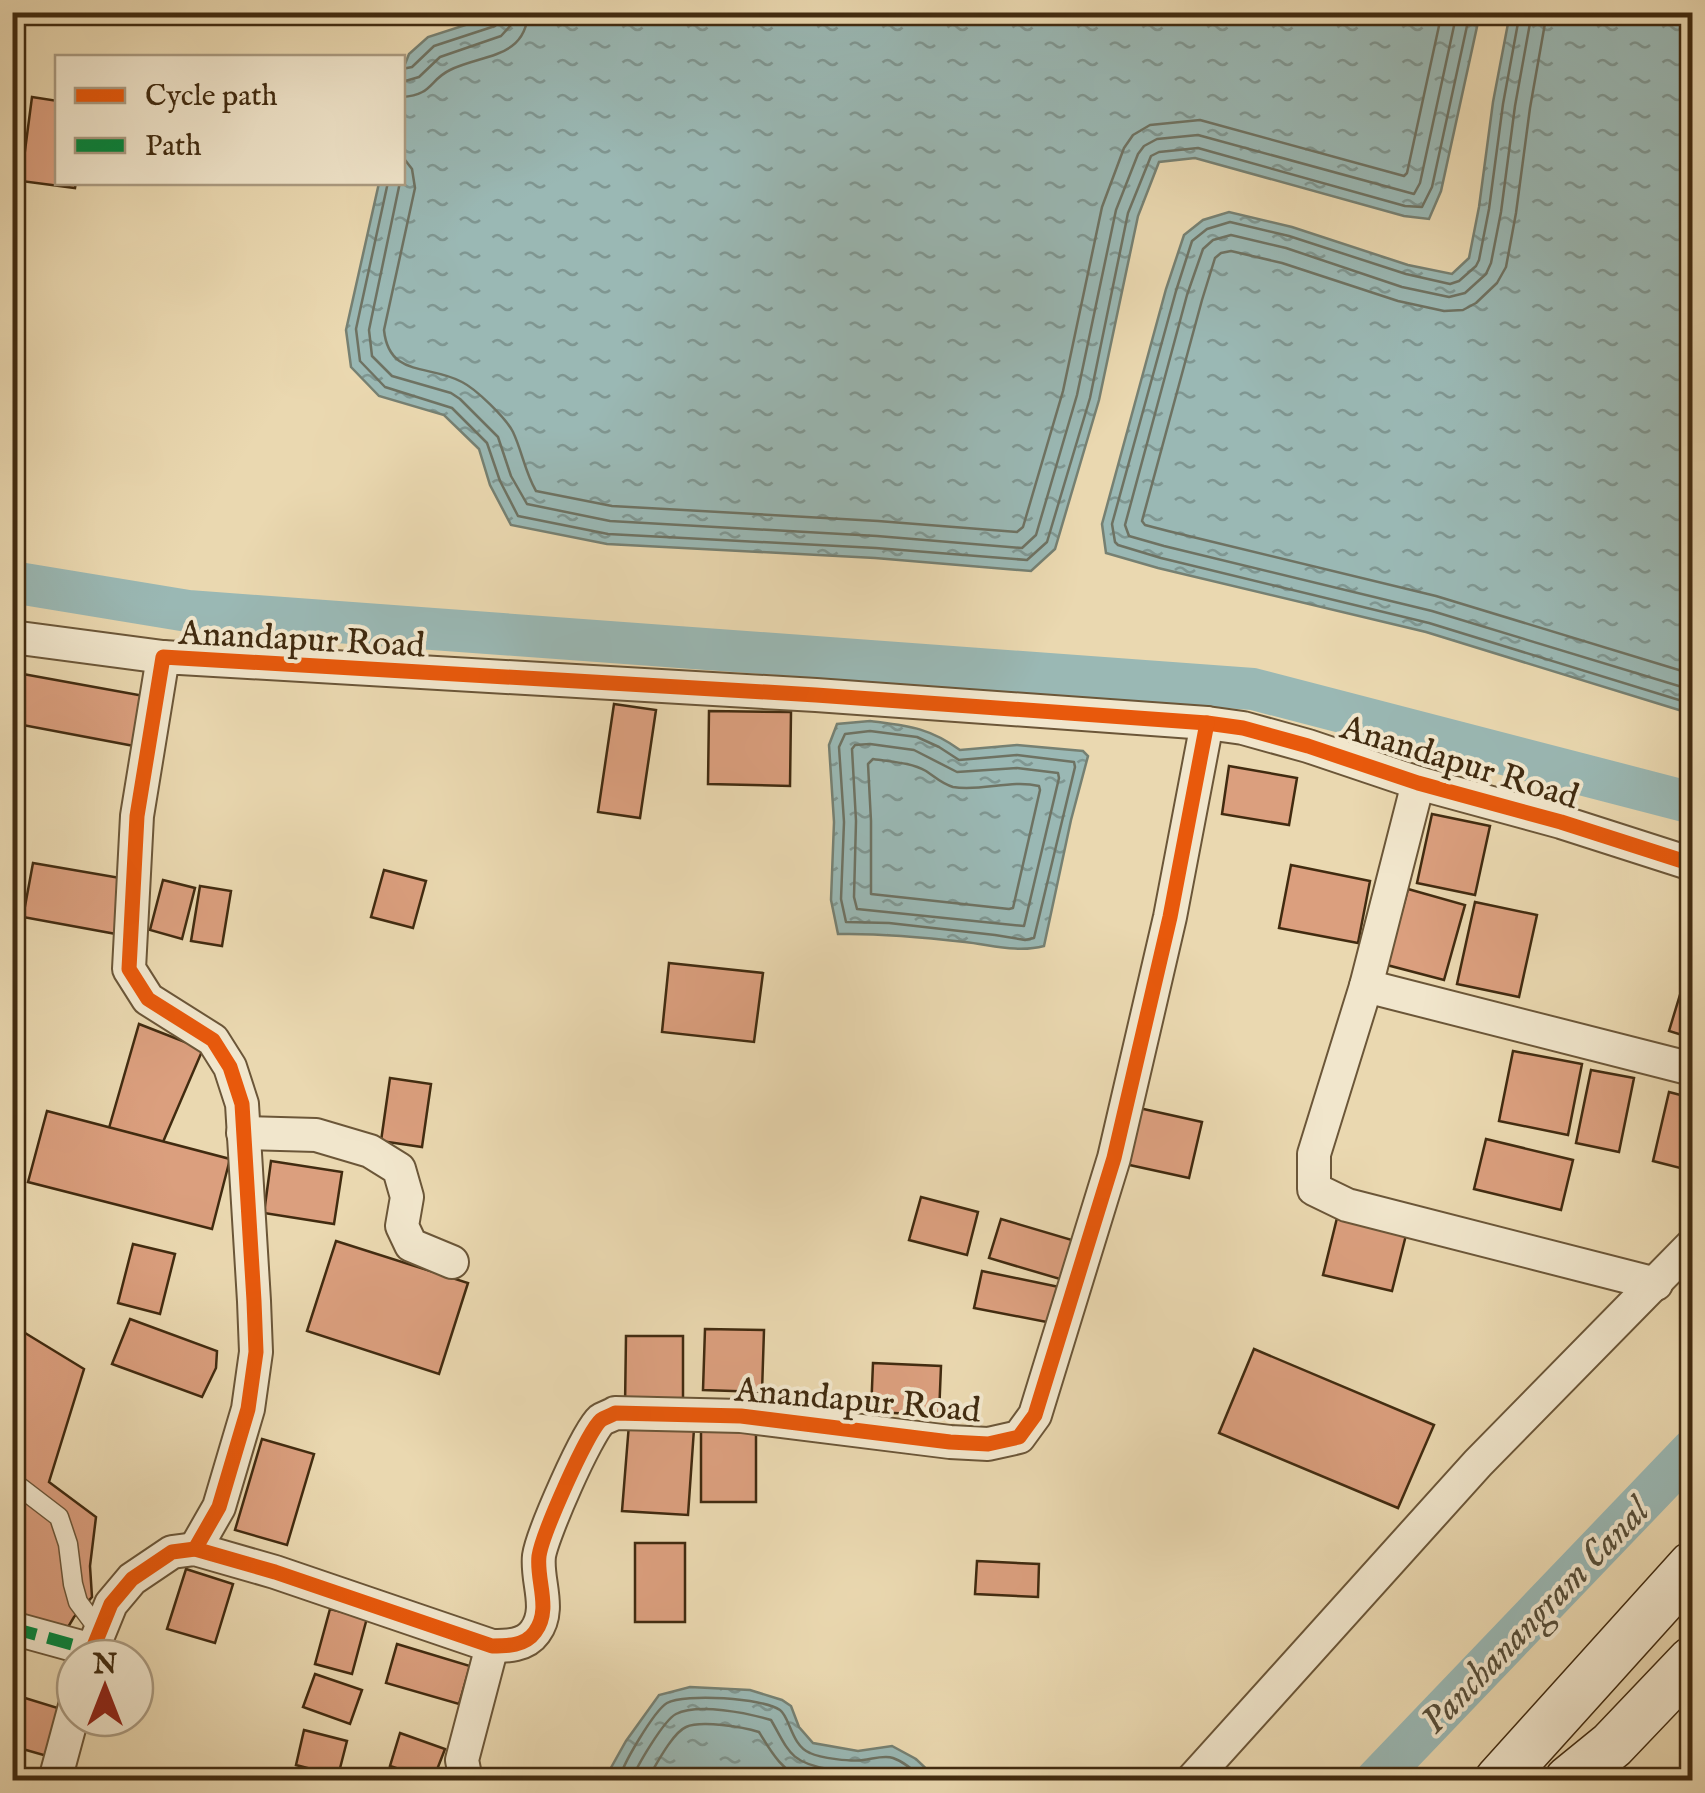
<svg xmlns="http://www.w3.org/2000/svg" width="1705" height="1793" font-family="'IM FELL English',serif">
<defs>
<pattern id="water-ripples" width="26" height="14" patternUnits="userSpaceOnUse" patternTransform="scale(2.5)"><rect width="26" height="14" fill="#9ab8b4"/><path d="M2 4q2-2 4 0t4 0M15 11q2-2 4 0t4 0" fill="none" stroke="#7f9691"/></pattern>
</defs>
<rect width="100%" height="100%" fill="#ead8b0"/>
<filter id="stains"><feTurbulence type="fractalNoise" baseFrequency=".002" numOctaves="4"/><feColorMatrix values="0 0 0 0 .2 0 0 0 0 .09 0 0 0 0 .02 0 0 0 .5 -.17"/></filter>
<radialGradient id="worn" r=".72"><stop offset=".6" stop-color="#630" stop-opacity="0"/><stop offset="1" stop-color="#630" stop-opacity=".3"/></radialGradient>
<g fill="url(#water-ripples)" stroke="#768072" stroke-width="2.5">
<polygon points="497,12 1480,12 1480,13 1441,191 1429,219 1404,216 1195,158 1159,162 1138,216 1099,400 1055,549 1031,571 875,558 607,544 511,525 490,485 479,449 444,415 379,396 351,367 346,330 379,183 402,182 403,69 409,54 428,37 490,17"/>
<polygon points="1510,13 1692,13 1692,714 1426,632 1158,568 1106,553 1102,524 1166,289 1184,235 1203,220 1229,212 1292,227 1408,265 1452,274 1469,258 1479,207 1493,102"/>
<path d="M870 721C908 726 928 727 960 750L1017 745 1083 751 1088 756 1071 820 1044 946C1018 953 992 945 965 942 922 937 881 933 838 934L831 900 834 822 829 745 837 724Z"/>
<polygon points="690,1687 750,1690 782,1700 791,1706 799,1727 813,1743 858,1751 892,1746 916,1759 936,1778 935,1780 611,1780 608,1773 626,1741 659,1695"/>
</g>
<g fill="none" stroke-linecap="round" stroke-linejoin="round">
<g stroke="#6e7262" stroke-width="2.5">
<polyline points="1520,12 1503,104 1489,209 1479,260 1476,266 1459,281 1450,284 1406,274 1289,236 1230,222 1207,229 1192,241 1176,291 1112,524 1115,542 1118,545 1161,558 1429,623 1692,704"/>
<polyline points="1532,12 1515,106 1501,212 1491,263 1486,274 1465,293 1449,297 1402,287 1286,248 1231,235 1213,240 1203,249 1187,295 1125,525 1129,536 1164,546 1432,611 1692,690"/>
<polyline points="1547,12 1530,108 1516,213 1506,267 1497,283 1476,303 1463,310 1444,311 1398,301 1282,263 1231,251 1221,253 1215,258 1202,300 1142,521 1145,525 1168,531 1436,596 1692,674"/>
<polyline points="402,69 412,67 434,46 495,26 499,20 500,12"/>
<polyline points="402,82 419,77 440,57 501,36 511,25 513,12"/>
<path d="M402 97C433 95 429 80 450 70 482 54 526 59 528 12"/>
<path d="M402 156 412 169 415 188 384 330C389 378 429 364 462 382 476 389 506 418 513 432 522 451 525 472 536 491L612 506 878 521 1017 532 1023 527 1063 391 1102 207 1124 148 1133 135 1150 125 1200 120 1404 176 1407 173 1442 12"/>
<polyline points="388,182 356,329 360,361 385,387 452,408 487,443 500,481 518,516 608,534 876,548 1027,560 1047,542 1090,398 1128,213 1151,156 1159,152 1198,148 1405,206 1422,207 1432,187 1470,12"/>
<polyline points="400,182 369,330 372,356 392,376 451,393 460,399 498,437 511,476 527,504 610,521 877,536 1022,548 1036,535 1077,395 1116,210 1138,154 1144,146 1157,139 1198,135 1414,194 1420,183 1457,12"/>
<polygon points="870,731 917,737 939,747 959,760 1017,755 1074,762 1075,767 1034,938 1025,940 995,935 889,923 846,922 841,899 844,822 839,747 845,734"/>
<polygon points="870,744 914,750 957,772 1017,768 1058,773 1059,778 1024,926 857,909 854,897 856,821 852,749 855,745"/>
<path d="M873 759C891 762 910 762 926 771 935 777 942 784 953 787 981 792 1011 779 1039 786L1040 790 1013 908 1009 909 871 894V821L868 764Z"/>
<path d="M620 1780C620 1767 655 1710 667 1703 685 1693 763 1698 780 1710 790 1717 791 1745 810 1753 820 1758 852 1762 863 1760 873 1759 884 1755 893 1758 905 1762 915 1772 924 1780"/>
<path d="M632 1780C636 1767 664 1720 676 1714 698 1703 748 1713 771 1720 789 1751 789 1762 828 1769 839 1771 850 1774 860 1773 882 1772 886 1766 906 1780"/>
<path d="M647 1780C655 1767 672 1733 686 1727 701 1720 743 1727 759 1732 771 1752 783 1773 807 1780"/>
</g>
<g stroke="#9ab8b4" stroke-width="42">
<polyline points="12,582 188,611 1253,689 1692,803"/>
<polyline points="1376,1780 1692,1450"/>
</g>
</g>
<g fill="#db9f7e" stroke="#412b10" stroke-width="2.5">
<polygon points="32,97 58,101 58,182 76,182 75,188 21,181"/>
<polygon points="12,672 144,696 134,746 12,723"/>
<polygon points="614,704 656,710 640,818 598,812"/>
<polygon points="709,711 791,712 790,786 708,784"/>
<polygon points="1229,766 1297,778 1289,825 1222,814"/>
<polygon points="1432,814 1490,826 1475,895 1417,883"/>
<polygon points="33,863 126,879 116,934 23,917"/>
<polygon points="1291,865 1370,881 1358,943 1279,928"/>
<polygon points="384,870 426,881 413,928 371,917"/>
<polygon points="163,880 195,888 182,939 150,930"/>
<polygon points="200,886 231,891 222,946 191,941"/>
<polygon points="1408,889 1465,905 1444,980 1387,965"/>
<polygon points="1475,902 1537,915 1519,997 1457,984"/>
<polygon points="669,963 763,973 754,1042 662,1032"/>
<polygon points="1689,965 1692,966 1692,1038 1669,1031"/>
<polygon points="139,1024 203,1049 163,1142 109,1128"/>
<polygon points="1513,1051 1582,1064 1568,1135 1499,1121"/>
<polygon points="1591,1070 1634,1078 1619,1152 1576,1143"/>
<polygon points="390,1078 431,1084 422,1147 381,1141"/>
<polygon points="1669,1092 1692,1098 1692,1171 1653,1161"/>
<polygon points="1139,1108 1202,1122 1189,1178 1125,1164"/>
<polygon points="47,1111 230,1159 212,1229 28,1182"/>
<polygon points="1486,1139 1573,1160 1561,1210 1474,1189"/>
<polygon points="271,1161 342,1172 334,1224 264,1213"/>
<polygon points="921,1197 978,1212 967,1255 909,1240"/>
<polygon points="1337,1218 1406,1235 1392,1291 1323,1275"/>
<polygon points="1001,1219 1072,1240 1060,1279 989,1258"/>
<polygon points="336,1241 468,1283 439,1374 307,1331"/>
<polygon points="133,1244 175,1254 160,1314 118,1303"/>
<polygon points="982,1271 1059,1287 1052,1323 974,1308"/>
<polygon points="130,1319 217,1351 216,1368 202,1397 112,1364"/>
<polygon points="12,1325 84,1369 49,1482 96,1517 90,1566 92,1597 74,1617 64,1634 12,1621"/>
<polygon points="705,1329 764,1330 762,1392 703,1390"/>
<polygon points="626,1336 683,1336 683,1408 625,1407"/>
<polygon points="1254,1349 1434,1425 1398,1508 1219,1433"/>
<polygon points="873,1363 941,1366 939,1415 871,1412"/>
<polygon points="629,1424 694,1429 688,1515 622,1511"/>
<rect x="701" y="1427" width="55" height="75"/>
<polygon points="262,1439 314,1454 287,1545 235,1530"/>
<rect x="635" y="1543" width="50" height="79"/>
<polygon points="977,1561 1039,1564 1038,1597 975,1594"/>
<polygon points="186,1569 233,1584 215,1643 167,1629"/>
<polygon points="330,1609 367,1618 352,1674 315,1664"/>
<polygon points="397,1644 470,1666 459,1704 386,1683"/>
<polygon points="315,1674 362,1690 350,1724 303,1707"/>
<polygon points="12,1694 61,1709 47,1756 12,1746"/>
<polygon points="304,1730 347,1741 338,1776 296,1765"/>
<polygon points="400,1733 445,1749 433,1780 390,1766"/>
</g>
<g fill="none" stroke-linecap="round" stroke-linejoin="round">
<defs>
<polyline id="lane" points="12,1481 59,1517 68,1544 73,1584 78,1602 99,1630"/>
<g id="street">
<polyline points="12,637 163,657"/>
<polyline points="1418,783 1366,986 1314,1154 1314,1189 1347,1205 1656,1284"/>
<polyline points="1366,986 1692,1069"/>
<polyline points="243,1133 316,1135 370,1151 399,1169 407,1197 402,1226 411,1245 452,1262"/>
<polyline points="195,1549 219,1507 248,1409 256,1352 254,1301 242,1104 230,1067 213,1040 148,999 129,969 137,816 163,657 816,695 1207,723 1243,728 1308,746 1418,783 1561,822 1692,864"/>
<polyline points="12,1628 92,1650"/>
<path d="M89 1658 111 1604 132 1579 172 1552 195 1549 275 1572 492 1646C507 1646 525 1646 535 1632 552 1609 536 1581 539 1556 542 1535 587 1432 601 1420 605 1417 611 1416 615 1413L741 1416 950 1442 988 1444 1019 1437 1035 1415 1114 1158 1170 917 1207 723"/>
<polyline points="55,1780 75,1706"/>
<polyline points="466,1780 462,1760 492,1646"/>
<polyline points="1192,1780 1478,1463 1692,1245"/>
</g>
<g id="secondary">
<polyline points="1499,1780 1692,1566"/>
<polyline points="1569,1780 1612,1745 1692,1661"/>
</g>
</defs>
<use href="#lane" stroke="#6b5638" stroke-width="21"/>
<use href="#street" stroke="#6b5638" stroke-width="36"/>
<use href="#secondary" stroke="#412b10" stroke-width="51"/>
<use href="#lane" stroke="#f1e6cc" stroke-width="18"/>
<use href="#street" stroke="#f1e6cc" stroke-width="32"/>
<use href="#secondary" stroke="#f1e6cc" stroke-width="48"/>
<polyline stroke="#00873e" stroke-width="12" stroke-dasharray="25 12" stroke-linecap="butt" points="12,1628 92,1650"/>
<defs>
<g id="cycleway">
<polyline points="195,1549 219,1507 248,1409 256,1352 254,1301 242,1104 230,1067 213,1040 148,999 129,969 137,816 163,657 816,695 1207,723 1243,728 1308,746 1418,783 1561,822 1692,864"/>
<path d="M89 1658 111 1604 132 1579 172 1552 195 1549 275 1572 492 1646C507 1646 525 1646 535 1632 552 1609 536 1581 539 1556 542 1535 587 1432 601 1420 605 1417 611 1416 615 1413L741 1416 950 1442 988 1444 1019 1437 1035 1415 1114 1158 1170 917 1207 723"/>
</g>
</defs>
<use href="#cycleway" stroke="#f1e6cc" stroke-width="21"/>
<use href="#cycleway" stroke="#e8590c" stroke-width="15"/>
</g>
<g text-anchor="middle" stroke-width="8" stroke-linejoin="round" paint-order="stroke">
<g font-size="35" fill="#412b10" stroke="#f1e6cc">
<text transform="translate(302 638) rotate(3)" y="12">Anandapur Road</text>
<text transform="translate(1460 761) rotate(17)" y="12">Anandapur Road</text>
<text transform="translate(858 1399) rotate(5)" y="12">Anandapur Road</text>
</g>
<g font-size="38" font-style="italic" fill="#574e39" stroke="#f1e6cc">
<text transform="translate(1534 1615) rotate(-46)" y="13">Panchanangram Canal</text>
</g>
</g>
<rect width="1705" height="1793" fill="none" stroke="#ead8b0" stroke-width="50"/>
<rect x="15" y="15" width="1675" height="1763" fill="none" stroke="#412b10" stroke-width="5"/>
<rect x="25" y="25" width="1655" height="1743" fill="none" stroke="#412b10" stroke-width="2.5"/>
<rect x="55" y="55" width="350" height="130" fill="#f1e6cc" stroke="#ab9b81" stroke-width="2.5"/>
<rect x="75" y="88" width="50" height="15" fill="#e8590c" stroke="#ab9b81" stroke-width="2.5"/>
<text x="145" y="105" font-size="30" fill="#412b10">Cycle path</text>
<rect x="75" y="138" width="50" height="15" fill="#00873e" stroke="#ab9b81" stroke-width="2.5"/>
<text x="145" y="155" font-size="30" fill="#412b10">Path</text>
<g transform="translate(105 1688)"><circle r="48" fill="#f1e6cc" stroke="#ab9b81" stroke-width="2.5"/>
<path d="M0-8L18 38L0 25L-18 38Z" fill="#8f2418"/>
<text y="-15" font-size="28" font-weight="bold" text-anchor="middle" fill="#412b10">N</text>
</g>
<rect width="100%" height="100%" filter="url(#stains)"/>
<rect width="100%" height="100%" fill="url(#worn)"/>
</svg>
